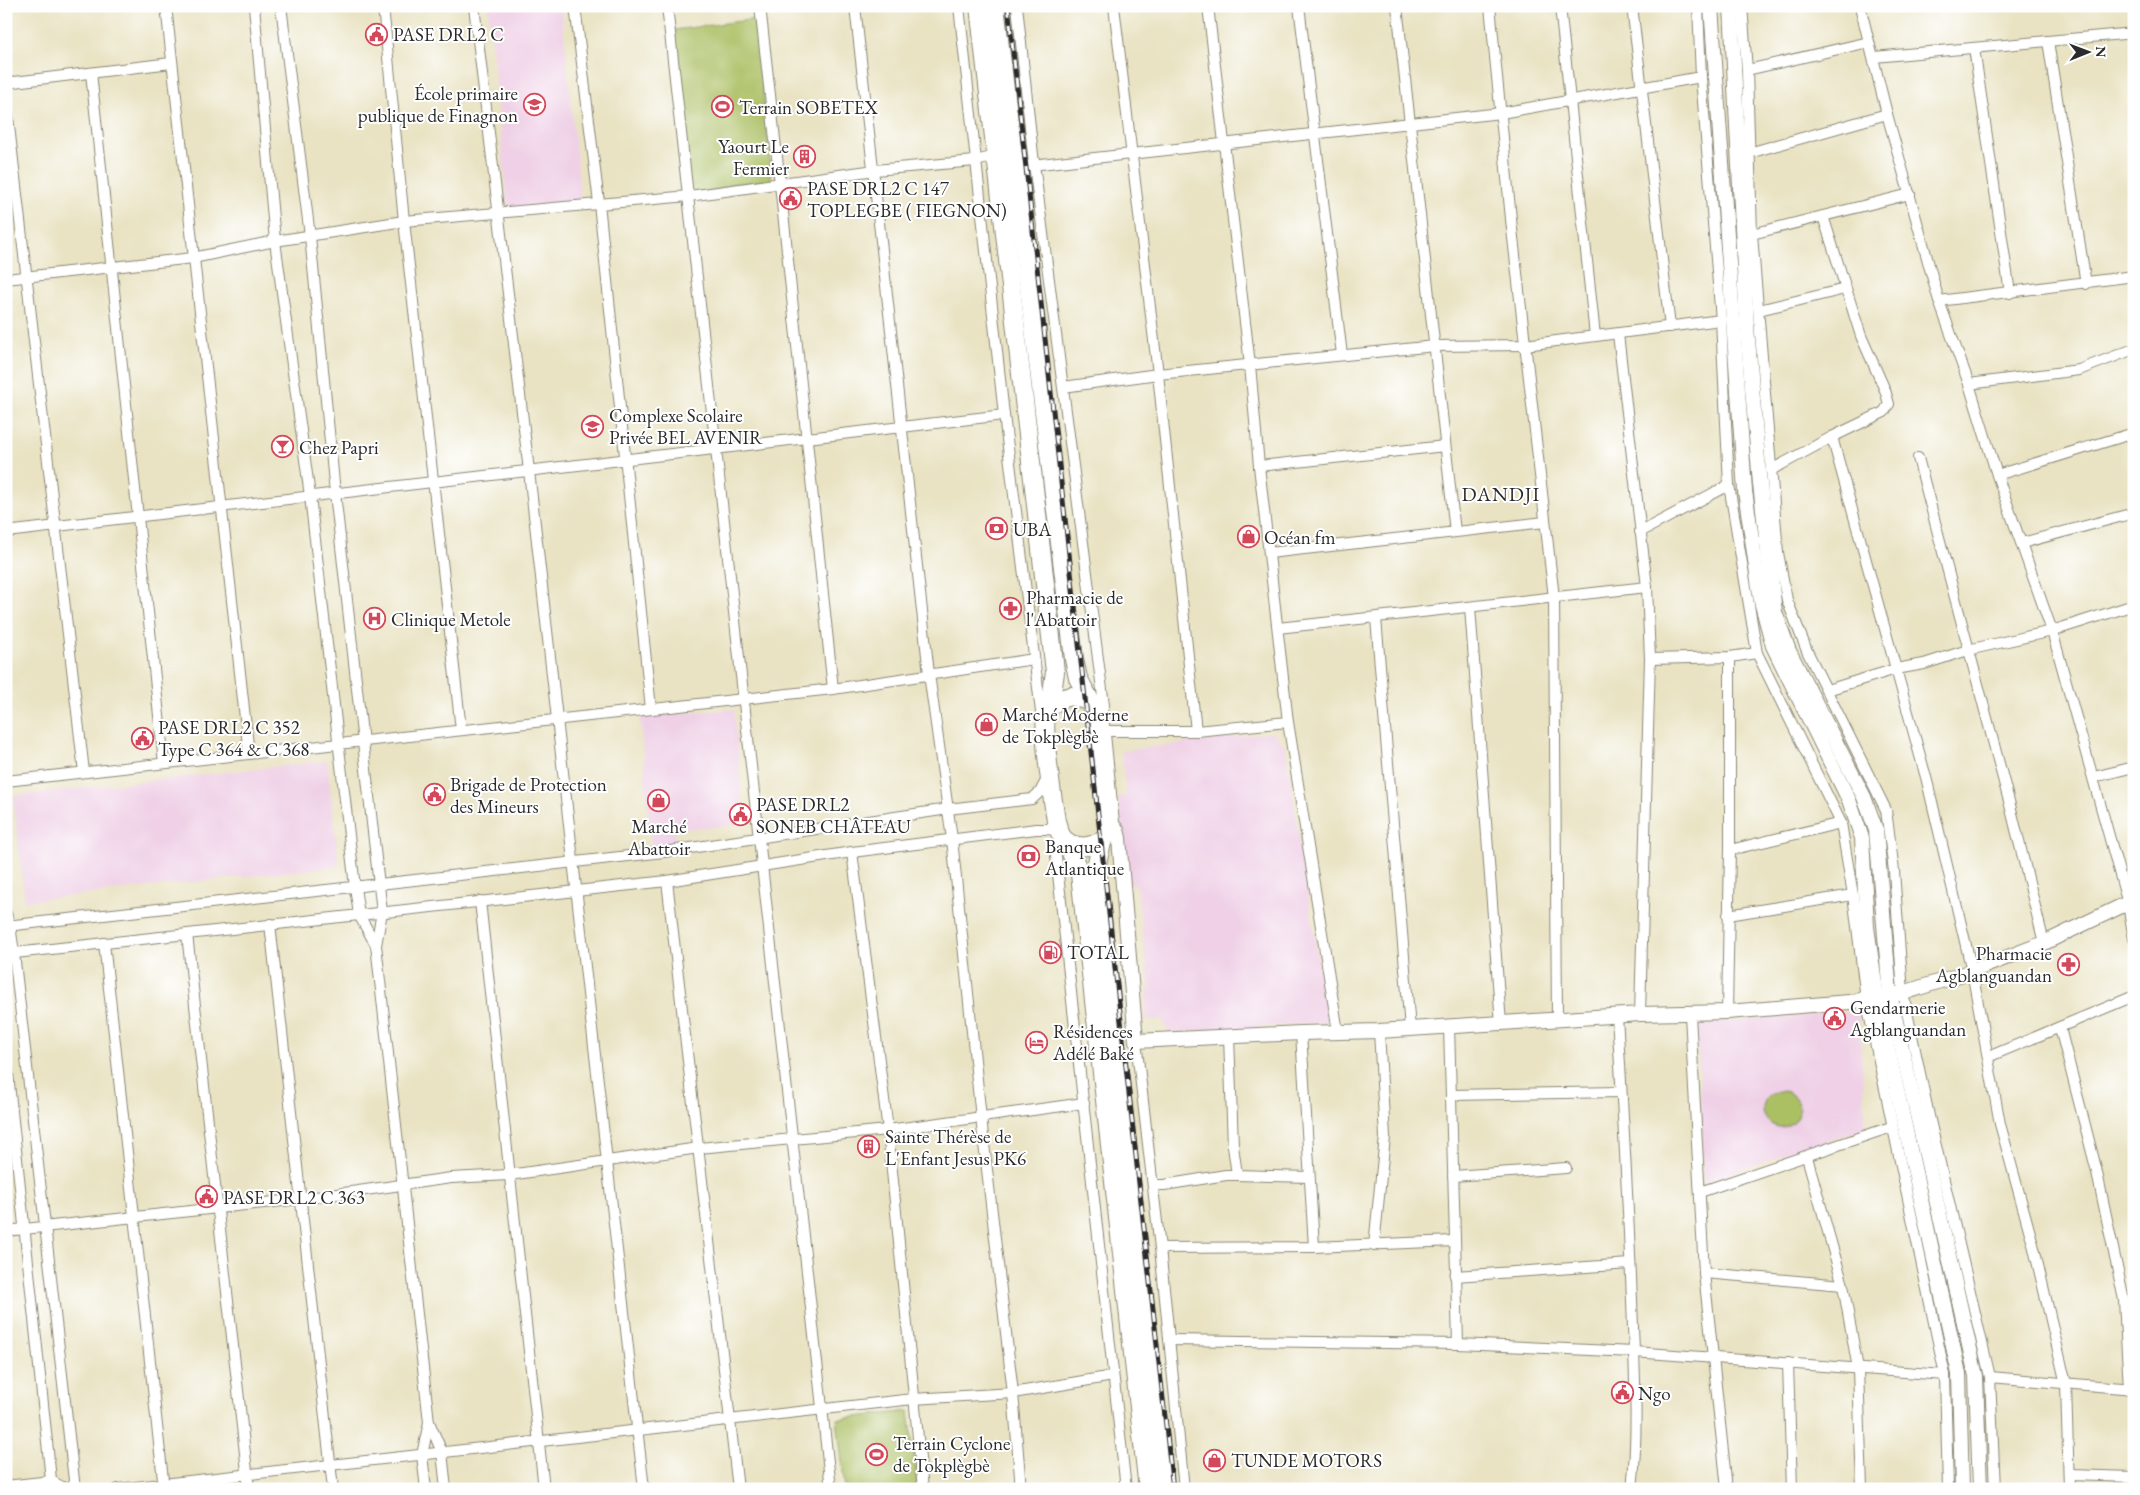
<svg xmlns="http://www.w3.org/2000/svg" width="2140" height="1495" font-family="'EB Garamond',serif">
<rect width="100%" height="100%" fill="#fff"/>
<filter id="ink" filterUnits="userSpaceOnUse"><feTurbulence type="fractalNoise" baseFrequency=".02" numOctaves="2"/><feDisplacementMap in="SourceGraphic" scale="10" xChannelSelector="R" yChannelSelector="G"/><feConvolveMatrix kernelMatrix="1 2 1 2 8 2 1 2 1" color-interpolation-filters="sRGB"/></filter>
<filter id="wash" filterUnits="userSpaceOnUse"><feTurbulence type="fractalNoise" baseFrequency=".0096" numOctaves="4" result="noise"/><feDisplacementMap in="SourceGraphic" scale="20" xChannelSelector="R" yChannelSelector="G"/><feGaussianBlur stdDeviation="1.12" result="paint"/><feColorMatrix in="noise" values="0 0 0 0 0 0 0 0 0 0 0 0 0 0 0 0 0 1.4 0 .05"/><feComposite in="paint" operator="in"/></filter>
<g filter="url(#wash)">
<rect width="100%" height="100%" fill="#e9e3c3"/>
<g fill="#efd0e6">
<polygon points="488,6 561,6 581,202 508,209"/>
<polygon points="734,709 744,824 675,830 675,843 651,846 640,717"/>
<polygon points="1273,732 1285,746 1328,1022 1168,1033 1163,1020 1145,1019 1147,990 1150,989 1136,884 1128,885 1118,797 1126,796 1121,751"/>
<polygon points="327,761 339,866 25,901 13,796"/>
<polygon points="1858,1011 1866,1128 1704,1182 1697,1024"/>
</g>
<g fill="#abbf63" stroke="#6b7547">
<polygon points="756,19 772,185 688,195 674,30"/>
<circle cx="1781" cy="1109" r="18"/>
<polygon points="909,1411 918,1489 845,1489 837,1419"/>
</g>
</g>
<g filter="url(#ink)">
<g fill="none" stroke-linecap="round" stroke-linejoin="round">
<defs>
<g id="street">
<polyline points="166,6 249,754"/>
<polyline points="254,6 275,241 310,496 355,887 359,915 376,945"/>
<polyline points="281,6 310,236 335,493 382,912 376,945 429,1422 442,1452 446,1489"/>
<polyline points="383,6 404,221 461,730"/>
<polyline points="474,6 529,471 644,1489"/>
<polyline points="575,6 599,203 651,709"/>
<polyline points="667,6 831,1489"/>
<polyline points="760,6 780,184 833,689"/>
<polyline points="855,6 929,674 952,839 981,1118 1013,1393 1021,1489"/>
<polyline points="959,6 1004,415 1042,720"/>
<polyline points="1017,6 1034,164 1104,705 1099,715"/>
<polyline points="1114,6 1158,374 1196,731"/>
<polyline points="1208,6 1250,365 1259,466 1288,722 1338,1032"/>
<polyline points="1299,6 1342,355"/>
<polyline points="1397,6 1455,532"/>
<polyline points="1490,6 1512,229 1554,598 1557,1020"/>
<polyline points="1560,6 1595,336"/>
<polyline points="1632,6 1670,327"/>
<polyline points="1698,6 1701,77 1721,320 1729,485 1757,653 1841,823 1853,895 1866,999 1945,1375 1948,1489"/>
<polyline points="1742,6 1747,70 1752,234 1778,553 1787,600 1807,651 1886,810 1894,871 1903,993 1929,1116 1990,1377 1995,1489"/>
<polyline points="1860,6 1887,114 1939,301 1969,384 1997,475 2052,631 2128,904 2134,939"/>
<polyline points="2048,41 2086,284"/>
<polyline points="1974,48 2010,293"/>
<polyline points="1874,57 2134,33"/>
<polyline points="1747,70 1869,42"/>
<polyline points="91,73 164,763"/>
<polyline points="6,83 171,63"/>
<polyline points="6,100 84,772"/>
<polyline points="1749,153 1887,114"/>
<polyline points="1013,167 1501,113 1701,77"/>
<polyline points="1752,234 1910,194"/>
<polyline points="6,279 193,258 275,241 404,221 689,196 875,170 975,161 997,156"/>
<polyline points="1939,301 2134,276"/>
<polyline points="1759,310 1845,289"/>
<polyline points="1618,334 1647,587 1650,659 1640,1014"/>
<polyline points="1969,384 2079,370 2134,349"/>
<polyline points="1063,387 1158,374 1435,346 1525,345 1721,320"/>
<polyline points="1832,437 1896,669 1924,664 1968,650 2052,631 2134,605"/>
<polyline points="1918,458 2010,805 2044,943"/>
<polyline points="1259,466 1445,446"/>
<polyline points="1771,470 1832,437 1884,412 1889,404 1885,390 1861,336 1823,216"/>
<polyline points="1997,475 2134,433"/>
<polyline points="6,532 1004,415"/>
<polyline points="1640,532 1729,485"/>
<polyline points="2022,543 2134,513"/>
<polyline points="1269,553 1545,522"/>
<polyline points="1470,607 1501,1024"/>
<polyline points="1376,618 1410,1029"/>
<polyline points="1278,628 1647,587"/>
<polyline points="1650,659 1730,657 1757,653"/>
<polyline points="1827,690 1896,669 1927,781 1972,971 2000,1124 2033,1244 2066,1384 2069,1489"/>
<polyline points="1101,731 1196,731 1288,722"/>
<polyline points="2094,777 2134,767"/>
<polyline points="6,781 833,689 1034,659"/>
<polyline points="1062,837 1056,848 1056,856 1126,1489"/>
<polyline points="1730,850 1841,823"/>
<polyline points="852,852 888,1130 923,1489"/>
<polyline points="667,881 738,1489"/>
<polyline points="480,901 544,1489"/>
<polyline points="6,914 10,925 14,953 75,1489"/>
<polyline points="1728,915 1853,895"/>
<polyline points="270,924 333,1489"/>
<polyline points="6,926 664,852 948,809 1032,799 1040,792 1048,777"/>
<polyline points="187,934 249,1489"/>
<polyline points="104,943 164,1489"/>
<polyline points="6,954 667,881 852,852 1036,829 1048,829 1059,831"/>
<polyline points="1727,1012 1730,850 1730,657"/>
<polyline points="1690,1014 1704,1273 1727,1489"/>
<path d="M1617 1016C1623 1110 1628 1205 1632 1300 1634 1362 1639 1427 1632 1489"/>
<polyline points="1449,1027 1458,1344"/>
<polyline points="2060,1028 2096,1168 2124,1300 2129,1389"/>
<polyline points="1301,1033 1314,1247"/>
<polyline points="1229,1037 1233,1146 1237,1175 1309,1177"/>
<polyline points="1136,1041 1160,1248 1184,1489"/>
<polyline points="6,1055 52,1489"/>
<polyline points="1988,1057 2134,996"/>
<polyline points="1451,1095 1621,1092"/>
<polyline points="1807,1157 1843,1285 1858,1369 1862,1489"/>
<polyline points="1453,1176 1566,1168"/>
<polyline points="1153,1185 1164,1185 1226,1175 1237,1175"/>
<polyline points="1700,1192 1891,1127"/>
<polyline points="6,1231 301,1199 451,1178 509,1175 699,1148 888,1130 1084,1103"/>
<polyline points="1374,1246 1385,1137 1379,1031"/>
<polyline points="1160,1248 1314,1247 1454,1241"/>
<polyline points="1704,1273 1843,1285"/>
<polyline points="1455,1276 1630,1264"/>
<polyline points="1169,1340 1458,1344 1634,1352 1945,1375"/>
<polyline points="1788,1363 1792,1489"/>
<polyline points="1990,1377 2134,1389"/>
<polyline points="2069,1475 2134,1477"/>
<polyline points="6,1486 51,1481 66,1489"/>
<polyline points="118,1489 913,1399 1013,1393 1113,1376"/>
<polyline points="426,1489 422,1455 429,1422"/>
</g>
<g id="secondary">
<polyline points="1711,6 1745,491 1761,601 1773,646 1849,800 1862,838 1867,927 1877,998 1959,1374 1962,1489"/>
<polyline points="1731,6 1747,327 1760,484 1775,612 1789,651 1864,797 1876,830 1890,995 1976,1376 1980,1489"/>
<polyline points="1110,823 1117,830 1119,838 1136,1041 1301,1033 1379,1031 1640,1014 1727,1012 1849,1002 1903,993 1972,971 2044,943 2134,900"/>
</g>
<g id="highway">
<polyline points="979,6 1055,672 1050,707"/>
<polyline points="995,6 1074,659 1078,678 1092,704"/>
<path d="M1071 696 1086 700 1099 715 1110 823C1110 845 1079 854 1064 839 1059 834 1058 827 1056 821 1053 800 1041 729 1047 713 1051 702 1061 698 1071 696Z"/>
<polyline points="1103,839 1097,863 1097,873 1165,1489"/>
<polyline points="1066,841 1080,874 1148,1489"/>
</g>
</defs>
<use href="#street" stroke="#8a8777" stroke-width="12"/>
<use href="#secondary" stroke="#8a8777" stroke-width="16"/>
<use href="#highway" stroke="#8a8777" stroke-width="20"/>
<use href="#street" stroke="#fff" stroke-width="10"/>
<use href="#secondary" stroke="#fff" stroke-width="14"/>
<use href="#highway" stroke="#fff" stroke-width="18"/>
<defs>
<polyline id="rail" points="1008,6 1173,1489"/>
</defs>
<use href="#rail" stroke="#2b2b2b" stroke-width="5"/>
<use href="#rail" stroke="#fff" stroke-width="3" stroke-dasharray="9" stroke-linecap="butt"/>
</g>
</g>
<defs>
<symbol id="civic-ring" viewBox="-11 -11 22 22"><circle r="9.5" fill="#fff" stroke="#d1495b" stroke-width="1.5"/><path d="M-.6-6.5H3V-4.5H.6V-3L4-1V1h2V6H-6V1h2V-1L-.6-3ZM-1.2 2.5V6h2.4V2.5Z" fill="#d1495b"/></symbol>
<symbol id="school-ring" viewBox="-11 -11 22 22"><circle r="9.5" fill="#fff" stroke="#d1495b" stroke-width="1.5"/><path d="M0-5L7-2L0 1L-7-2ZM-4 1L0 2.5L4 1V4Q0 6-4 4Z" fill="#d1495b"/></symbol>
<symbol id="stadium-ring" viewBox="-11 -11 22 22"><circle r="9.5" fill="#fff" stroke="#d1495b" stroke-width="1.5"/><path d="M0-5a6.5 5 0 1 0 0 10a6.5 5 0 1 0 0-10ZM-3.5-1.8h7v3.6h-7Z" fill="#d1495b"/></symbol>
<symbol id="building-ring" viewBox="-11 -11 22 22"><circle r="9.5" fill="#fff" stroke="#d1495b" stroke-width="1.5"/><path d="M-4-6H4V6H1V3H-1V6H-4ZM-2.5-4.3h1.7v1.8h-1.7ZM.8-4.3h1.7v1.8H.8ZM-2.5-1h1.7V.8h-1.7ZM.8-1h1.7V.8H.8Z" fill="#d1495b"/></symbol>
<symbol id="bar-ring" viewBox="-11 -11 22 22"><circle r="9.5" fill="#fff" stroke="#d1495b" stroke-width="1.5"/><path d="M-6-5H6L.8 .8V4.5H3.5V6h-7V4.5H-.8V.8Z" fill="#d1495b"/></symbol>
<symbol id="bank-ring" viewBox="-11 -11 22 22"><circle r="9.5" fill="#fff" stroke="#d1495b" stroke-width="1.5"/><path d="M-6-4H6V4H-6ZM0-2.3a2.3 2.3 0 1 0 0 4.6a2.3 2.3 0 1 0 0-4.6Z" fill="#d1495b"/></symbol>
<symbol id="shop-ring" viewBox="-11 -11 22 22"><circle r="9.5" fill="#fff" stroke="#d1495b" stroke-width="1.5"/><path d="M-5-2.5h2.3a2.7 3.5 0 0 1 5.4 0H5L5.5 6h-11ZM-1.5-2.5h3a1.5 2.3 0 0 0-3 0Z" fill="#d1495b"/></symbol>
<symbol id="pharmacy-ring" viewBox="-11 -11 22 22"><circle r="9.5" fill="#fff" stroke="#d1495b" stroke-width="1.5"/><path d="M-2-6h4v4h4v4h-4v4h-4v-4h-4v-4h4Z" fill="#d1495b"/></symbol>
<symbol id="hospital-ring" viewBox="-11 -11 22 22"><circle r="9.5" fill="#fff" stroke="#d1495b" stroke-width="1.5"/><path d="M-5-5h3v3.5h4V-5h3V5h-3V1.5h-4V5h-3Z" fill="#d1495b"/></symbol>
<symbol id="fuel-ring" viewBox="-11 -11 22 22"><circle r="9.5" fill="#fff" stroke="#d1495b" stroke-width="1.5"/><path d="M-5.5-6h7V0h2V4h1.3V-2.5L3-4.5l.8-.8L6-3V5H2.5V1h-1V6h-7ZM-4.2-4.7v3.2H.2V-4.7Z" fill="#d1495b"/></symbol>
<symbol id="hotel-ring" viewBox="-11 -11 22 22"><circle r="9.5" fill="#fff" stroke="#d1495b" stroke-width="1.5"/><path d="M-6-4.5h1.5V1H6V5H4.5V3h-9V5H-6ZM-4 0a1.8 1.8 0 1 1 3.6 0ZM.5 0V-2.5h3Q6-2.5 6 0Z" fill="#d1495b"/></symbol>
</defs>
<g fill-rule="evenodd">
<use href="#civic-ring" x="364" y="22" width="25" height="25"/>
<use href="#school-ring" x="522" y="92" width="25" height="25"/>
<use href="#stadium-ring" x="710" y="94" width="25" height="25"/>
<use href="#building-ring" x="792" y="144" width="25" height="25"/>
<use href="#civic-ring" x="778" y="186" width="25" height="25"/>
<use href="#school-ring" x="580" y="414" width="25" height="25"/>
<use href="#bar-ring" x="270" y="434" width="25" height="25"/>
<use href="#bank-ring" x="984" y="516" width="25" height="25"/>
<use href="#shop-ring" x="1236" y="524" width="25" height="25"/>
<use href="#pharmacy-ring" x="998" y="596" width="25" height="25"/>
<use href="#hospital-ring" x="362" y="606" width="25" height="25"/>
<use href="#shop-ring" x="974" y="712" width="25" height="25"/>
<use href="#civic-ring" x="130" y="726" width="25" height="25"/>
<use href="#civic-ring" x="422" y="782" width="25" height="25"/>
<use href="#shop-ring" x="646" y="788" width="25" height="25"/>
<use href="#civic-ring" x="728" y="802" width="25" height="25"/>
<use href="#bank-ring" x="1016" y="844" width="25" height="25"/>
<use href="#fuel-ring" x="1038" y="940" width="25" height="25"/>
<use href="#pharmacy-ring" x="2056" y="952" width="25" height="25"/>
<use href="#civic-ring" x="1822" y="1006" width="25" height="25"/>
<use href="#hotel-ring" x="1024" y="1030" width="25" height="25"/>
<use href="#building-ring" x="856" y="1134" width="25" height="25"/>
<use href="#civic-ring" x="194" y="1184" width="25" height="25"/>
<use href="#civic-ring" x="1610" y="1380" width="25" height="25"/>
<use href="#stadium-ring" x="864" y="1442" width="25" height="25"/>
<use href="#shop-ring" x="1202" y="1448" width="25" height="25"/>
</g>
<g text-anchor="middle" stroke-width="4" stroke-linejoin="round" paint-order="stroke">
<g font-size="19" fill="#2b2b2b" stroke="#fff" text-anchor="start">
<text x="393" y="41">PASE DRL2 C</text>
<text x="518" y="100" text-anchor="end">École primaire<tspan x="518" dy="22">publique de Finagnon</tspan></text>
<text x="739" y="114">Terrain SOBETEX</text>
<text x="789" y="153" text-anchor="end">Yaourt Le<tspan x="789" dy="22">Fermier</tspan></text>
<text x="807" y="195">PASE DRL2 C 147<tspan x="807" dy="22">TOPLEGBE ( FIEGNON)</tspan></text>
<text x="609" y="422">Complexe Scolaire<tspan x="609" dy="22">Privée BEL AVENIR</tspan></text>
<text x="299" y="454">Chez Papri</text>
<text x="1013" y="536">UBA</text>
<text x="1264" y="544">Océan fm</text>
<text x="1026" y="604">Pharmacie de<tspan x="1026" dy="22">l'Abattoir</tspan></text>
<text x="391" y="626">Clinique Metole</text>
<text x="1002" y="721">Marché Moderne<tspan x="1002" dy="22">de Tokplègbè</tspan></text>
<text x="158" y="734">PASE DRL2 C 352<tspan x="158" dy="22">Type C 364 &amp; C 368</tspan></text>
<text x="450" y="791">Brigade de Protection<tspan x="450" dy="22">des Mineurs</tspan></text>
<text x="756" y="811">PASE DRL2<tspan x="756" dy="22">SONEB CHÂTEAU</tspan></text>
<text x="659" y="833" text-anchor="middle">Marché<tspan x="659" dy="22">Abattoir</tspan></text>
<text x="1045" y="853">Banque<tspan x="1045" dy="22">Atlantique</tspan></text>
<text x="1067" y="959">TOTAL</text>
<text x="2052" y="960" text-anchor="end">Pharmacie<tspan x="2052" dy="22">Agblanguandan</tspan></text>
<text x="1850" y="1014">Gendarmerie<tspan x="1850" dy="22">Agblanguandan</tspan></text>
<text x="1053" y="1038">Résidences<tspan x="1053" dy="22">Adélé Baké</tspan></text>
<text x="885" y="1143">Sainte Thérèse de<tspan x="885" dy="22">L'Enfant Jesus PK6</tspan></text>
<text x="223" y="1204">PASE DRL2 C 363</text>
<text x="1638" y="1400">Ngo</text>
<text x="893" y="1450">Terrain Cyclone<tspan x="893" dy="22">de Tokplègbè</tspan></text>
<text x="1231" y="1467">TUNDE MOTORS</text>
</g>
<g font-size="20" letter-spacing="1" fill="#2b2b2b" stroke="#fff">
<text x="1501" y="501">DANDJI</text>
</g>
</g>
<rect width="2140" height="1495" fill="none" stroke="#fff" stroke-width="25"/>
<g transform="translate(2088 52) rotate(89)" stroke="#ffffff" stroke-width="4" paint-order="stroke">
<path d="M0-4L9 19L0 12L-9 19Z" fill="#2b2b2b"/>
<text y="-8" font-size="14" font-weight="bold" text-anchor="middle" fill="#2b2b2b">N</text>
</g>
</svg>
